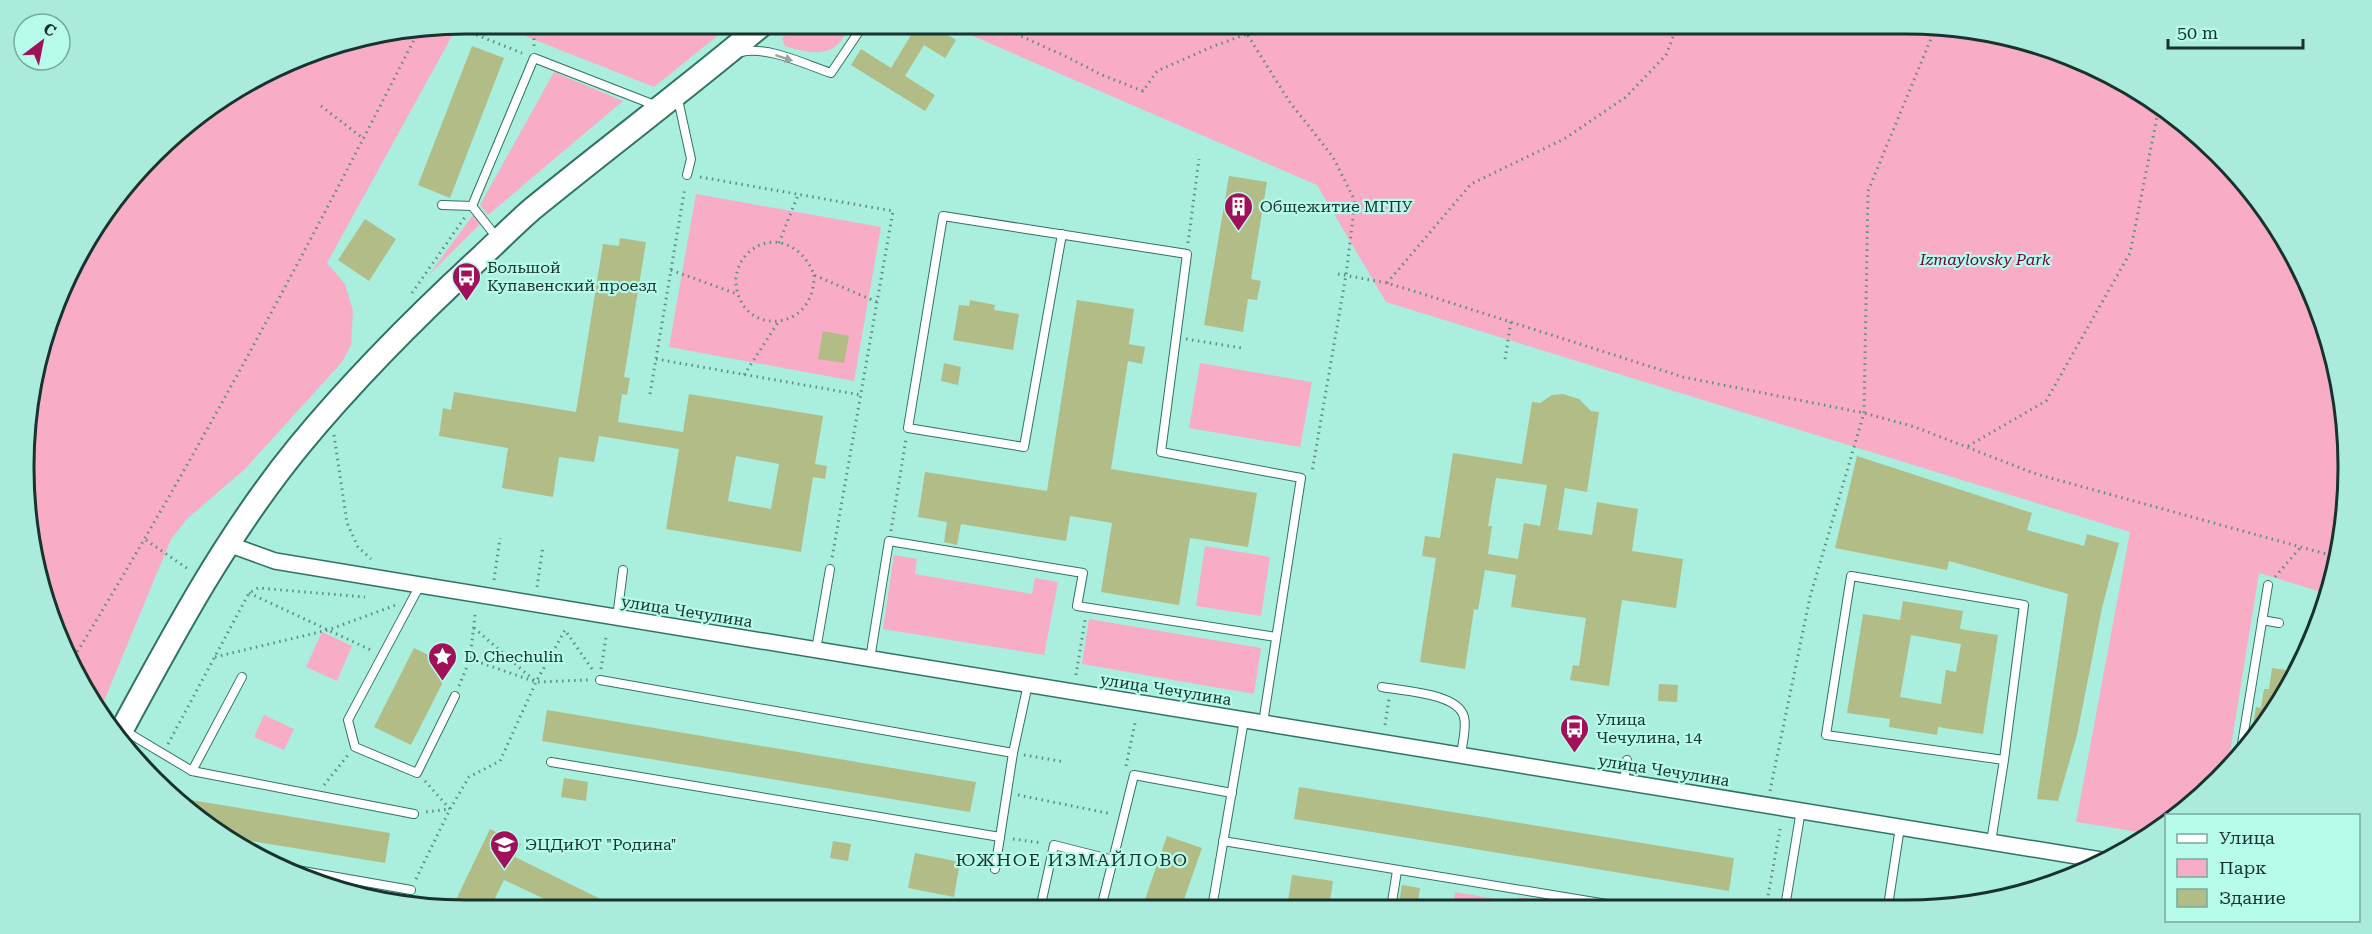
<svg xmlns="http://www.w3.org/2000/svg" width="2372" height="934" font-family="'Roboto Serif',serif">
<rect width="100%" height="100%" fill="#aed"/>
<g fill="#f9acc6">
<polygon points="495,24 732,24 654,87"/>
<path d="M793 24H850C837 59 815 55 785 46L782 39Z"/>
<polygon points="945,24 1905,24 2047,47 2126,83 2197,134 2256,197 2302,271 2333,352 2347,438 2344,524 2328,594 2259,573 2228,765 2197,800 2172,815 2166,816 2166,819 2145,833 2076,822 2130,532 1386,302 1317,185"/>
<polygon points="458,25 327,263 345,284 353,311 351,345 342,362 245,469 188,518 171,539 99,713 58,636 33,554 28,409 47,325 83,246 175,134 246,83 324,48"/>
<polygon points="554,72 623,101 488,215 480,205"/>
<polygon points="696,194 881,227 854,381 669,347"/>
<polygon points="473,215 480,224 429,275"/>
<polygon points="1200,363 1312,382 1300,447 1189,428"/>
<polygon points="1205,546 1270,557 1261,616 1196,606"/>
<polygon points="894,555 917,559 915,574 1032,594 1035,578 1058,582 1044,655 883,629"/>
<polygon points="1089,619 1261,648 1254,694 1082,664"/>
<polygon points="322,632 352,646 337,681 306,667"/>
<polygon points="264,715 294,729 284,750 254,737"/>
<polygon points="1455,892 1514,902 1513,907 1453,907"/>
<polygon points="1519,897 1579,907 1517,907"/>
</g>
<g fill="#b1bc87" fill-rule="evenodd">
<polygon points="893,24 930,24 956,40 945,58 924,45 905,76 935,95 925,111 851,65 861,49 891,68 911,35"/>
<polygon points="472,46 504,58 450,198 418,185"/>
<polygon points="1229,176 1267,182 1251,279 1261,281 1257,300 1248,299 1243,332 1204,325"/>
<polygon points="365,219 396,239 369,281 338,260"/>
<path d="M620 238 646 242 624 377 630 378 627 395 622 394 618 422 683 432 689 394 823 416 815 464 827 466 825 479 813 477 801 552 666 529 679 449 599 436 594 462 559 457 553 497 502 488 508 448 439 436 443 408 451 410 454 392 576 412 603 244 619 246ZM736 456 779 464 771 509 728 501Z"/>
<polygon points="970,300 995,305 994,310 1019,314 1013,350 953,340 959,305 969,306"/>
<polygon points="1077,300 1134,309 1129,344 1145,347 1142,364 1128,361 1111,469 1257,493 1248,547 1190,538 1179,605 1101,592 1112,523 1070,516 1066,541 961,524 957,545 944,542 947,522 918,517 925,472 1047,491"/>
<polygon points="823,331 849,336 844,363 818,359"/>
<polygon points="944,363 961,367 958,385 941,381"/>
<path d="M1563 394 1579 399 1591 411 1599 412 1587 492 1565 488 1558 530 1592 535 1597 502 1638 509 1632 551 1683 559 1676 608 1622 600 1609 686 1570 680 1573 665 1579 666 1586 618 1511 607 1516 575 1485 570 1478 610 1474 609 1465 669 1420 662 1436 558 1422 556 1425 536 1440 538 1453 453 1522 464 1532 402 1540 403 1552 395ZM1496 478 1547 485 1540 526 1524 523 1518 559 1488 554 1492 526H1488Z"/>
<polygon points="1857,456 2032,513 2027,530 2084,546 2087,534 2119,543 2102,608 2077,735 2058,801 2037,799 2068,594 1949,561 1947,570 1835,548"/>
<path d="M1903 601 1963 611 1960 629 1998 635 1983 734 1938 727 1937 735 1889 727 1890 719 1847 713 1863 614 1900 620ZM1911 635 1961 644 1956 672 1946 670 1941 704 1900 697Z"/>
<polygon points="414,648 451,666 411,745 374,727"/>
<polygon points="2272,668 2294,671 2274,713 2251,738 2256,707 2261,708 2264,689 2269,689"/>
<polygon points="1659,684 1678,685 1677,702 1658,701"/>
<polygon points="547,710 976,782 970,812 542,741"/>
<polygon points="564,778 588,782 586,801 561,797"/>
<polygon points="1299,787 1734,858 1729,891 1294,819"/>
<polygon points="179,798 390,833 385,863 233,838 198,819"/>
<polygon points="490,829 521,844 515,857 623,910 548,910 551,902 504,880 489,910 452,908"/>
<polygon points="1167,836 1202,848 1181,908 1142,908"/>
<polygon points="833,841 851,844 848,861 830,858"/>
<polygon points="915,853 960,862 954,897 908,888"/>
<polygon points="1292,875 1333,881 1329,908 1287,908"/>
<polygon points="1402,885 1420,888 1417,908 1398,908"/>
</g>
<g fill="none" stroke-linecap="round" stroke-linejoin="round">
<defs>
<g id="service">
<path d="M741 52C769 46 804 64 831 73L862 27 861 24"/>
<polyline points="675,99 679,104 691,159 687,175"/>
<polyline points="442,205 472,206 498,239"/>
<polyline points="472,206 534,58 657,106"/>
<polyline points="1062,234 1024,447 908,428 943,216 1187,254 1161,452 1301,478 1263,723"/>
<polyline points="420,585 348,720 355,747 417,773 455,696"/>
<polyline points="617,618 623,570"/>
<polyline points="2262,620 2279,623"/>
<polyline points="816,650 830,569"/>
<polyline points="870,659 889,541 1083,573 1077,606 1276,637"/>
<polyline points="600,680 1013,753"/>
<path d="M1382 687C1403 691 1458 693 1464 717 1467 728 1462 744 1461 755"/>
<polyline points="125,731 192,771 414,814"/>
<polyline points="2241,750 2268,585"/>
<polyline points="551,762 1000,837 1013,753 1028,684"/>
<polyline points="192,771 242,677"/>
<polyline points="1624,782 1627,760"/>
<polyline points="1223,841 1625,907"/>
<polyline points="1991,842 2004,760 1826,735 1851,576 2024,605 2004,760"/>
<polyline points="291,869 411,890"/>
<polyline points="995,869 1000,837"/>
<polyline points="1888,906 1900,827"/>
<polyline points="1785,907 1801,810"/>
<polyline points="1101,908 1134,775 1232,793"/>
<polyline points="1212,908 1244,720"/>
<polyline points="1391,908 1397,871"/>
<polyline points="1040,909 1054,845 1113,860"/>
</g>
<polyline id="minor" points="228,544 275,561 420,585 2101,860"/>
<path id="secondary" d="M119 735C173 635 227 534 299 446 355 378 417 316 481 257 498 241 514 225 531 210 608 147 687 88 763 24"/>
</defs>
<use href="#service" stroke="#307365" stroke-width="10"/>
<use href="#minor" stroke="#307365" stroke-width="18"/>
<use href="#secondary" stroke="#307365" stroke-width="26"/>
<g stroke="#5e8d82" stroke-width="3" stroke-dasharray="1.5 4.5" stroke-linecap="butt">
<polyline points="994,24 1065,56 1102,75 1143,91 1157,71 1214,46 1247,34"/>
<polyline points="1244,24 1247,34 1289,101 1333,157 1355,201 1346,275 1312,472"/>
<polyline points="454,26 522,53"/>
<polyline points="534,46 534,24"/>
<polyline points="321,106 364,139"/>
<polyline points="700,177 893,211 832,558"/>
<polyline points="779,243 798,195"/>
<polyline points="1188,243 1199,159"/>
<polyline points="671,270 737,294"/>
<polyline points="1338,274 1387,283 1420,293 1683,377 1864,413 1915,427 2036,474 2337,557"/>
<path d="M814 275C815 333 741 337 736 284 735 274 739 263 746 255 771 229 804 246 814 275L877 302"/>
<polyline points="1387,283 1471,184 1564,139 1626,97 1666,55 1678,24"/>
<polyline points="412,293 465,217"/>
<polyline points="1186,339 1242,348"/>
<polyline points="656,359 861,395"/>
<polyline points="1505,359 1511,321"/>
<polyline points="744,375 779,321"/>
<polyline points="650,394 685,187"/>
<polyline points="334,435 347,523 358,547 371,559"/>
<polyline points="1968,446 2046,401 2130,253 2159,107"/>
<polyline points="891,531 906,439"/>
<polyline points="146,540 188,569"/>
<polyline points="2275,577 2300,548"/>
<polyline points="494,580 500,538"/>
<polyline points="537,587 543,546"/>
<polyline points="249,593 373,651"/>
<polyline points="474,628 535,681"/>
<polyline points="215,657 328,630 396,605"/>
<polyline points="470,659 536,682 588,680"/>
<path d="M71 662C196 458 309 246 418 32"/>
<polyline points="601,669 606,637"/>
<polyline points="1076,675 1085,620"/>
<polyline points="459,686 470,659 475,615"/>
<polyline points="1385,725 1389,699"/>
<polyline points="168,744 249,593 258,588 365,597"/>
<polyline points="1024,755 1065,762"/>
<polyline points="1126,766 1135,723"/>
<polyline points="425,781 450,809 425,812"/>
<polyline points="324,785 348,755"/>
<polyline points="1770,791 1810,597 1864,413 1868,191 1935,29"/>
<polyline points="1018,795 1112,814"/>
<polyline points="1013,839 1042,843"/>
<polyline points="416,879 450,809 469,777 500,761 536,682 565,630 592,669"/>
<polyline points="1766,907 1780,829"/>
</g>
<use href="#service" stroke="#fff" stroke-width="8"/>
<use href="#minor" stroke="#fff" stroke-width="15"/>
<use href="#secondary" stroke="#fff" stroke-width="22"/>
</g>
<defs><path id="oneway-solid" d="M-6-.8H1V-3.2L6.5 0L1 3.2V.8H-6Z" transform="scale(1.5)"/></defs>
<use fill="#97a3a0" href="#oneway-solid" transform="translate(784 58) rotate(18)"/>
<defs>
<symbol id="building-pin" viewBox="-11 -11 22 30"><path d="M0 17L-7.5 6A9.5 9.5 0 1 1 7.5 6Z" fill="#a0115a" stroke="#b7fbea"/><path d="M-4-6H4V6H1V3H-1V6H-4ZM-2.5-4.3h1.7v1.8h-1.7ZM.8-4.3h1.7v1.8H.8ZM-2.5-1h1.7V.8h-1.7ZM.8-1h1.7V.8H.8Z" fill="#fff"/></symbol>
<symbol id="bus-pin" viewBox="-11 -11 22 30"><path d="M0 17L-7.5 6A9.5 9.5 0 1 1 7.5 6Z" fill="#a0115a" stroke="#b7fbea"/><path d="M-5-6H5V4H4V6H2V4H-2V6H-4V4H-5ZM-3.5-4V0h7V-4ZM-3.5 1.2v1.5H-2V1.2ZM2 1.2v1.5H3.5V1.2Z" fill="#fff"/></symbol>
<symbol id="sight-pin" viewBox="-11 -11 22 30"><path d="M0 17L-7.5 6A9.5 9.5 0 1 1 7.5 6Z" fill="#a0115a" stroke="#b7fbea"/><path d="M0-6L1.8-2.2L6-1.7L2.9 1.2L3.7 5.4L0 3.3L-3.7 5.4L-2.9 1.2L-6-1.7L-1.8-2.2Z" fill="#fff"/></symbol>
<symbol id="school-pin" viewBox="-11 -11 22 30"><path d="M0 17L-7.5 6A9.5 9.5 0 1 1 7.5 6Z" fill="#a0115a" stroke="#b7fbea"/><path d="M0-5L7-2L0 1L-7-2ZM-4 1L0 2.5L4 1V4Q0 6-4 4Z" fill="#fff"/></symbol>
</defs>
<g fill-rule="evenodd">
<use href="#building-pin" x="1222" y="190" width="33" height="45"/>
<use href="#bus-pin" x="450" y="260" width="33" height="45"/>
<use href="#sight-pin" x="426" y="640" width="33" height="45"/>
<use href="#bus-pin" x="1558" y="712" width="33" height="45"/>
<use href="#school-pin" x="488" y="828" width="33" height="45"/>
</g>
<g text-anchor="middle" stroke-width="4.5" stroke-linejoin="round" paint-order="stroke">
<g font-size="16" fill="#17332c" stroke="#b7fbea" text-anchor="start">
<text x="1260" y="212">Общежитие МГПУ</text>
<text x="487" y="273">Большой<tspan x="487" dy="18">Купавенский проезд</tspan></text>
<text x="464" y="662">D. Chechulin</text>
<text x="1596" y="725">Улица<tspan x="1596" dy="18">Чечулина, 14</tspan></text>
<text x="525" y="850">ЭЦДиЮТ "Родина"</text>
</g>
<g font-size="16" font-style="italic" fill="#6a043a" stroke="#b7fbea">
<text x="1985" y="265">Izmaylovsky Park</text>
</g>
<g font-size="16" fill="#17332c" stroke="#b7fbea">
<text transform="translate(687 611) rotate(9)" y="6">улица Чечулина</text>
<text transform="translate(1166 689) rotate(9)" y="6">улица Чечулина</text>
<text transform="translate(1664 770) rotate(9)" y="6">улица Чечулина</text>
</g>
<g font-size="18" letter-spacing="1.5" fill="#17332c" stroke="#b7fbea">
<text x="1072" y="866">ЮЖНОЕ ИЗМАЙЛОВО</text>
</g>
</g>
<path d="M0 0H2372V934H0ZM466 34H1906A432 432 0 0 1 2338 466V468A432 432 0 0 1 1906 900H466A432 432 0 0 1 34 468V466A432 432 0 0 1 466 34Z" fill="#aaebdb" fill-rule="evenodd"/>
<path fill="none" stroke="#17332c" stroke-width="3" d="M466 34H1906A432 432 0 0 1 2338 466V468A432 432 0 0 1 1906 900H466A432 432 0 0 1 34 468V466A432 432 0 0 1 466 34Z"/>
<rect x="2165" y="814" width="195" height="108" fill="#b7fbea" stroke="#77ab9e" stroke-width="1.5"/>
<rect x="2177" y="834" width="30" height="9" fill="#ffffff" stroke="#77ab9e" stroke-width="1.5"/>
<text x="2219" y="844" font-size="18" fill="#17332c">Улица</text>
<rect x="2177" y="859" width="30" height="18" fill="#f9acc6" stroke="#77ab9e" stroke-width="1.5"/>
<text x="2219" y="874" font-size="18" fill="#17332c">Парк</text>
<rect x="2177" y="889" width="30" height="18" fill="#b1bc87" stroke="#77ab9e" stroke-width="1.5"/>
<text x="2219" y="904" font-size="18" fill="#17332c">Здание</text>
<g transform="translate(42 42) rotate(32)"><circle r="28" fill="#b7fbea" stroke="#77ab9e" stroke-width="1.5"/>
<path d="M0-4.5L10 22L0 15L-10 22Z" fill="#a0115a"/>
<text y="-9" font-size="16" font-weight="bold" text-anchor="middle" fill="#17332c">С</text>
</g>
<path d="M2168 39v9h135v-9" fill="none" stroke="#17332c" stroke-width="3"/>
<text x="2177" y="39" font-size="18" fill="#17332c" stroke="#b7fbea" stroke-width="4.5" paint-order="stroke">50 m</text>
</svg>
